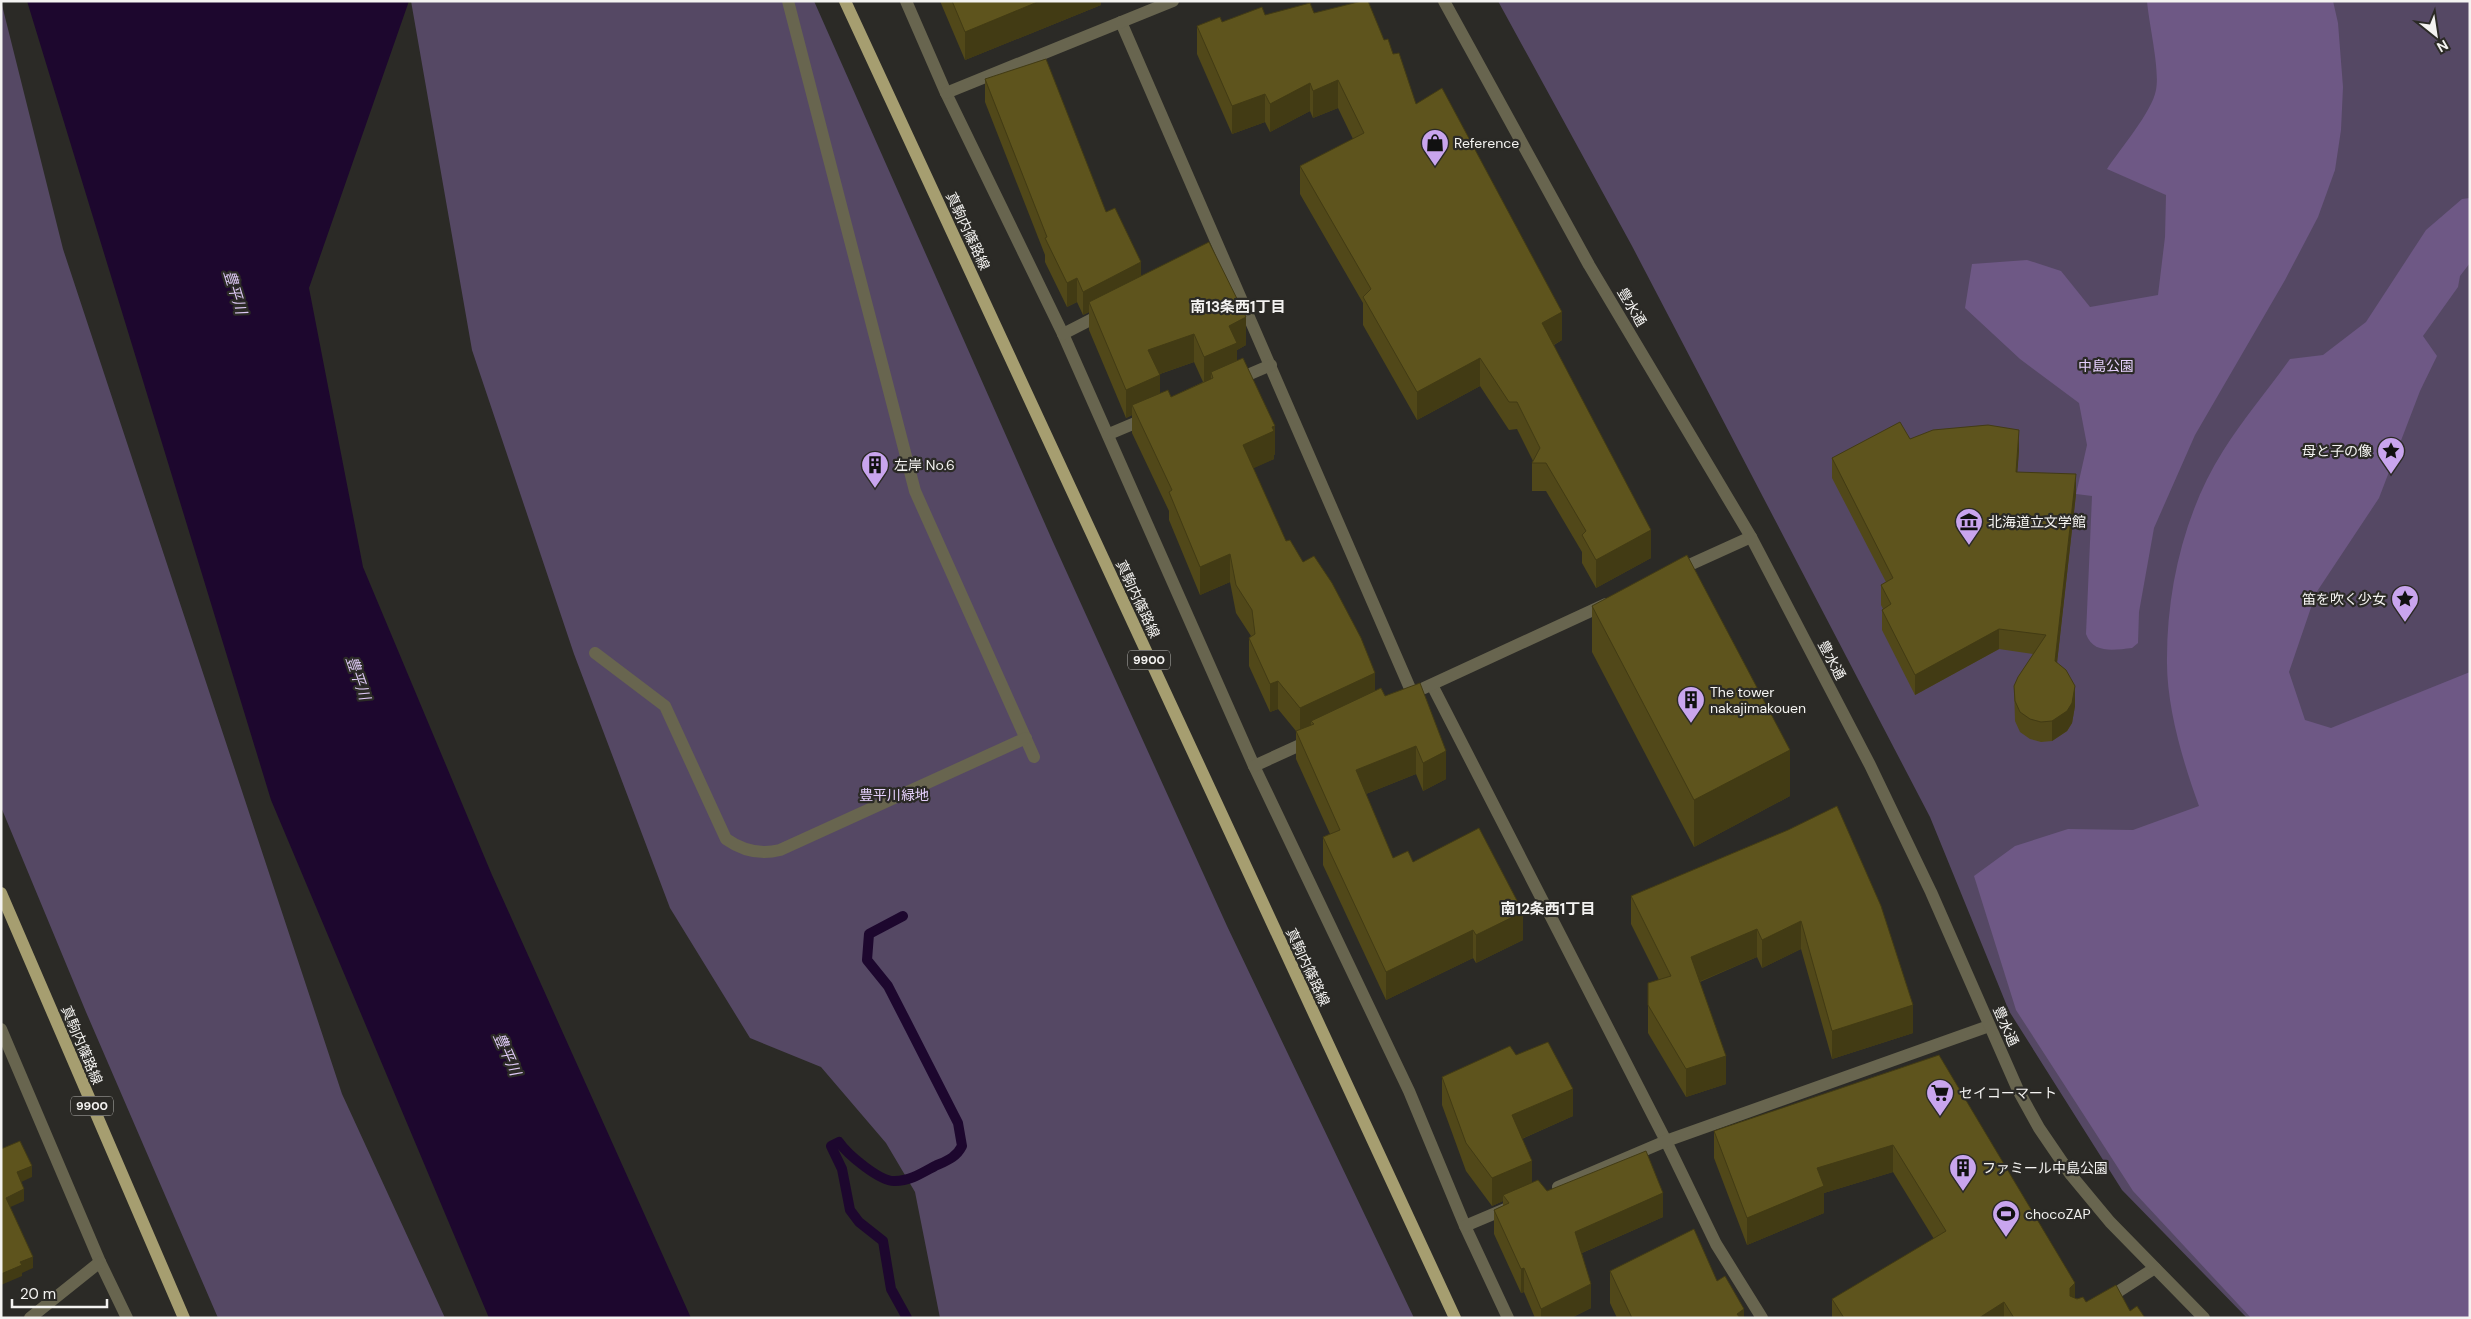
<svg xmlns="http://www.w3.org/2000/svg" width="2471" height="1319" font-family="'DM Sans','Noto Sans JP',sans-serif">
<rect width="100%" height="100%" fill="#2b2a26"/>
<g fill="#554864">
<polygon points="1,1 63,249 342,1094 445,1318 218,1318 86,1012 1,807"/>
<polygon points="411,1 814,1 1053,542 1227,926 1414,1318 940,1318 915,1192 886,1143 821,1067 750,1038 670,908 574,654 472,350"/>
<polygon points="1498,1 2470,1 2470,1318 2247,1318 2122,1190 2009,1011 1930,817 1632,246"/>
</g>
<g fill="#6e5885">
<path d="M2147 1H2333L2338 23 2343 87 2341 130 2335 170 2318 217 2285 280 2195 435 2154 528 2139 612 2138 643 2132 648C2114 650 2093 654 2086 634L2092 496 2076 494 2087 445 2079 403 2020 359 1965 308 1972 264 2027 260 2061 271 2090 307 2158 295 2165 237 2166 195 2107 169C2120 149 2152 112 2156 90 2160 69 2149 25 2147 1Z"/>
<path d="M2470 198V263L2460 276 2458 287 2423 336 2437 356 2420 391 2379 498 2316 593 2289 672 2305 720 2331 728 2470 672V1318H2251L2133 1191 2016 1010 1974 876 2015 846 2068 829 2133 830 2199 806C2183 762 2166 706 2167 658 2167 587 2185 511 2223 451 2243 419 2268 390 2290 359L2323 355 2366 322 2426 230 2462 199Z"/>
</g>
<polygon fill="#1d072e" points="27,1 409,1 309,288 363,567 492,875 691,1318 489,1318 271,800"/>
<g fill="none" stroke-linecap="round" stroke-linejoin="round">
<path stroke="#1d072e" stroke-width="10" d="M903 916 869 934 867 960 888 986 906 1021 958 1123 962 1146C956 1158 946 1161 935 1166 922 1173 910 1181 895 1181 880 1182 847 1154 839 1142L831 1146 842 1169 850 1210 859 1222 883 1241 891 1289 907 1318"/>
<g stroke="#68654f" stroke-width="12">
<polyline points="788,1 915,491 1034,757"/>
<path d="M595 653 665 706 726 839C743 851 760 855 780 850L1026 738"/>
</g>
<g stroke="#68654f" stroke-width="12">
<polyline points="906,1 946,93 1063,334 1254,766 1409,1091 1465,1226 1508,1318"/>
<polyline points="1121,22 1412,693"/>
<polyline points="946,93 1173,1"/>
<polyline points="1063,334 1102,314"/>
<polyline points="1236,380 1271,365"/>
<polyline points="1109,434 1147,418"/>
<polyline points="1676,571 1751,537"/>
<polyline points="1432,685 1666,1141 1716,1244 1762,1318"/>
<polyline points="1424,688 1606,604"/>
<polyline points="1254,766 1311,740"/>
<polyline points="1,1029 100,1262 127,1318"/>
<polyline points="1558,1187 1666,1141 1989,1026"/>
<polyline points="1465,1226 1510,1207"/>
<polyline points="30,1318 100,1262"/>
<polyline points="2077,1318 2155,1268"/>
</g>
<polyline stroke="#68654f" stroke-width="12" points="1444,1 1589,265 1751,537 1870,765 1931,892 2018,1090 2039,1128 2071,1175 2110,1222 2204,1318"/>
<g stroke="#a69e70" stroke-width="12">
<polyline points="845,1 1455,1318"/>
<polyline points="1,893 184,1318"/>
</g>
</g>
<g fill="#514819" fill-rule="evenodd">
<polygon points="940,1 1103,1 1101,2 1101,5 965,60"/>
<polygon points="1314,13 1384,40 1393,54 1416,104 1562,340 1554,345 1651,558 1596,588 1582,563 1582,552 1546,491 1532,491 1532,463 1533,461 1517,429 1509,430 1480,386 1417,420 1363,325 1363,303 1300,194 1300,166 1353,139 1338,108 1313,118 1310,111 1270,132 1265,122 1232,134 1197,54 1197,26 1265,15"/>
<path d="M985 79 1106 212 1141 276 1246 345 1237 350V360L1275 454 1274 455V459L1253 468 1286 541 1375 691 1385 696 1446 779 1423 791 1416 774 1366 794 1393 858 1413 862 1523 940 1476 963 1473 958 1386 1000 1323 865V837L1330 834 1296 759V731L1278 709 1270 712 1249 666V638L1251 636 1236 613 1230 582 1200 595 1169 520V511L1132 433V415L1126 418 1089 330V312L1083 315 1077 302 1067 307 1045 262V255L985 102ZM1194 362 1203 382 1171 397 1160 393V374Z"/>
<polygon points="1910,439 2019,450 2017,472 2076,494 2057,662 2075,706 2072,723 2067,731 2052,741 2041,742 2030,739 2020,732 2015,721 2014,686 2033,654 1999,649 1915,695 1882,630 1882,610 1883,609 1881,605 1881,585 1886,582 1832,478 1832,458"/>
<polygon points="1592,606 1790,796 1694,847 1592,652"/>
<polygon points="1788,830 1913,1033 1832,1059 1801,949 1762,968 1757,957 1700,982 1726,1084 1686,1097 1648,1033 1648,983 1659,980 1631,924 1631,896"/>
<polygon points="1516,1055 1573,1116 1522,1139 1532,1183 1547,1191 1663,1217 1582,1253 1591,1308 1571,1318 1535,1318 1524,1292 1521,1293 1494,1234 1494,1210 1503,1206 1503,1201 1492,1206 1466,1171 1442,1105 1442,1077"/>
<polygon points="1939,1055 2075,1298 2086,1302 2130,1311 2145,1318 1832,1318 1832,1299 1934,1239 1893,1172 1824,1193 1824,1213 1747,1245 1714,1158 1714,1131"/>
<polygon points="1610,1271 1717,1281 1744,1318 1617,1318 1610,1303"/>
</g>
<g fill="#423b14">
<polygon points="1040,1 1103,1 1101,2 1101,5 965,60 965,32"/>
<polygon points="1338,80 1338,108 1313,118 1313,91"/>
<polygon points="1310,83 1310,111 1270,132 1270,104"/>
<polygon points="1265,94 1265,122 1232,134 1232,106"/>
<polygon points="1141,262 1141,286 1089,302 1089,312 1083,315 1083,292"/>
<polygon points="1077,278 1077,302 1067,307 1067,283"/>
<polygon points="1562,312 1562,340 1542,351 1542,323"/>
<polygon points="1246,317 1246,345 1237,350 1237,371 1213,378 1211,372 1211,382 1204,385 1204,357 1229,326"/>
<polygon points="1194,334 1194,362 1148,378 1148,350"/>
<polygon points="1480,358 1480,386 1417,420 1417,392"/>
<polygon points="1160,375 1160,403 1132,405 1132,415 1126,418 1126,390"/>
<polygon points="1275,426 1275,454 1274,455 1274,459 1243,473 1243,445"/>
<polygon points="2019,430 2019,450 2016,492 2016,472"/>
<polygon points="2076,474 2076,494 2055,681 2055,661"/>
<polygon points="1651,530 1651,558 1596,588 1596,560"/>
<polygon points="1230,554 1230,582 1200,595 1200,567"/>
<polygon points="1999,629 1999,649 1915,695 1915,675"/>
<polygon points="1375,673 1375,701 1311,721 1311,731 1300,736 1300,708"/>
<polygon points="1278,681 1278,709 1270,712 1270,684"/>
<polygon points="2075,686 2075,706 2072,723 2067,731 2052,741 2052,721"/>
<polygon points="1416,746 1416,774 1356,798 1356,770"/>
<polygon points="1790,750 1790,796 1694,847 1694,800"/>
<polygon points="1446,751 1446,779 1423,791 1423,763"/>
<polygon points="1523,912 1523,940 1476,963 1476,935"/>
<polygon points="1801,921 1801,949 1762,968 1762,940"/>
<polygon points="1757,929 1757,957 1691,985 1691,957"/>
<polygon points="1473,930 1473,958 1386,1000 1386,972"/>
<polygon points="1913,1005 1913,1033 1832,1059 1832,1031"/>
<polygon points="1726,1056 1726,1084 1686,1097 1686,1069"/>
<polygon points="1573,1089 1573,1116 1512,1143 1512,1115"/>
<polygon points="1893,1145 1893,1172 1824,1193 1824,1213 1747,1245 1747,1218 1817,1168"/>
<polygon points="1532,1161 1532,1189 1503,1195 1503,1201 1492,1206 1492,1178"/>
<polygon points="32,1166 32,1177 17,1184 17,1172"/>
<polygon points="24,1189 24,1201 6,1209 6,1198"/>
<polygon points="1663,1193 1663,1217 1575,1256 1575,1232"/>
<polygon points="33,1257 33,1268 22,1273 22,1276 1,1285 1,1274 20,1262"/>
<polygon points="1524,1268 1524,1292 1521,1293 1521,1269"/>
<polygon points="2075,1283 2075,1310 2070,1315 2070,1288"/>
<polygon points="1591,1284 1591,1308 1571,1318 1541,1318 1541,1309"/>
<polygon points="2004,1302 2004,1318 1979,1318"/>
<polygon points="1744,1309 1744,1318 1737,1318 1737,1314"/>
</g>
<g fill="#5e541d" stroke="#423b14">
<polygon points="952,1 1040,1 965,32"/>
<polygon points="1362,1 1368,1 1384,40 1388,39 1393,54 1399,53 1416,104 1442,88 1562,312 1542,323 1651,530 1596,560 1582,535 1586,531 1546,463 1532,463 1540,448 1517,402 1509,402 1480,358 1417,392 1363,297 1371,289 1300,166 1364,133 1338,80 1313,91 1310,83 1270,104 1265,94 1232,106 1197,26 1220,17 1222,22 1262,7 1265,15 1310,3 1314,13"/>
<polygon points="1046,59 1106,212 1115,208 1141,262 1083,292 1077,278 1067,283 1045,238 1047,237 985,79"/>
<polygon points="1209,242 1246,317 1229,326 1237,343 1204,357 1194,334 1148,350 1160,375 1126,390 1089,302"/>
<polygon points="1243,358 1275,426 1272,427 1274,431 1243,445 1286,541 1290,540 1303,562 1314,556 1332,583 1361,638 1375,673 1300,708 1278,681 1270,684 1249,638 1255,634 1252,610 1236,585 1230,554 1200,567 1169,492 1172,490 1132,405 1168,390 1171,397 1213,378 1211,372"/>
<polygon points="1900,422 1910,439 1933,430 1988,425 2019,430 2016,472 2076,474 2055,661 2066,670 2075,686 2072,703 2067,711 2052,721 2041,722 2030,719 2020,712 2015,701 2014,686 2018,677 2046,635 1999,629 1915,675 1882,610 1891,604 1881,585 1893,578 1832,458"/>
<polygon points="1687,555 1790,750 1694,800 1592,606"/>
<polygon points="1420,683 1446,751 1423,763 1416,746 1356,770 1393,858 1408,851 1413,862 1479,828 1523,912 1476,935 1473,930 1386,972 1323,837 1340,830 1296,731 1314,724 1311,721 1381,688 1385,696"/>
<polygon points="1837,806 1881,906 1913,1005 1832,1031 1801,921 1762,940 1757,929 1691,957 1726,1056 1686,1069 1648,1005 1648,983 1671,976 1631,896 1788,830"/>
<polygon points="1548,1042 1573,1089 1512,1115 1532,1161 1492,1178 1466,1143 1442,1077 1510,1046 1516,1055"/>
<polygon points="1939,1055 2075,1283 2070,1288 2070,1296 2077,1299 2083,1297 2086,1302 2116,1285 2130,1311 2137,1306 2145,1318 2014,1318 2004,1302 1979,1318 1844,1318 1832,1299 1946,1231 1893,1145 1817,1168 1824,1186 1747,1218 1714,1131"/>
<polygon points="20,1141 32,1166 17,1172 24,1189 6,1198 33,1257 20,1262 22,1265 1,1274 1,1149"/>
<polygon points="1646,1151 1663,1193 1575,1232 1591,1284 1541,1309 1524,1268 1521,1269 1494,1210 1509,1203 1503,1195 1538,1180 1547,1191"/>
<polygon points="1694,1229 1717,1281 1725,1276 1744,1309 1737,1314 1740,1318 1632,1318 1610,1271"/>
</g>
<defs>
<symbol id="shop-pin" viewBox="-11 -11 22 30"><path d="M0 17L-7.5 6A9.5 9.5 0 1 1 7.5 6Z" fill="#c9a5ee" stroke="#2b2a26"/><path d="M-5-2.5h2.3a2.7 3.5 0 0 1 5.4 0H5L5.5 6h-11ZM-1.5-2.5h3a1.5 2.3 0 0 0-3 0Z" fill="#111"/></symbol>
<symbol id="sight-pin" viewBox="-11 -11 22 30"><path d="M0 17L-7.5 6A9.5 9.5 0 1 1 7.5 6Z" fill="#c9a5ee" stroke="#2b2a26"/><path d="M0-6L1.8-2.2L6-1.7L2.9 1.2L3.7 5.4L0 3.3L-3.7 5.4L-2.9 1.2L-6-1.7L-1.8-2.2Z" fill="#111"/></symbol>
<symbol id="building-pin" viewBox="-11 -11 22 30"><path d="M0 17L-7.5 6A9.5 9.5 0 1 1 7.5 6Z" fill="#c9a5ee" stroke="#2b2a26"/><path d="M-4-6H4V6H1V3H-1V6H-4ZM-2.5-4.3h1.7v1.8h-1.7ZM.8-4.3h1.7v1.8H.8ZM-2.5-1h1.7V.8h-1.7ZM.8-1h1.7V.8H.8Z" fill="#111"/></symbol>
<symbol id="museum-pin" viewBox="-11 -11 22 30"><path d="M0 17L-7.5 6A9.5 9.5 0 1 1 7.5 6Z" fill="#c9a5ee" stroke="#2b2a26"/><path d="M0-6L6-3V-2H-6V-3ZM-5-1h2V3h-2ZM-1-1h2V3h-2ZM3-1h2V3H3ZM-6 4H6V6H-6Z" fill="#111"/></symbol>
<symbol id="supermarket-pin" viewBox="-11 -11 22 30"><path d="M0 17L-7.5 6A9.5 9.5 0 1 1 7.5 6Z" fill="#c9a5ee" stroke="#2b2a26"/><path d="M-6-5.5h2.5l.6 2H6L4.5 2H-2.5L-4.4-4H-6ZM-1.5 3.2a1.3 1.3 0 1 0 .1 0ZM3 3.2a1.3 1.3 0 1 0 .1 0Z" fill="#111"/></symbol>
<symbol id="stadium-pin" viewBox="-11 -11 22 30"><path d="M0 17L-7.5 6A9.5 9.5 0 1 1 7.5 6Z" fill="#c9a5ee" stroke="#2b2a26"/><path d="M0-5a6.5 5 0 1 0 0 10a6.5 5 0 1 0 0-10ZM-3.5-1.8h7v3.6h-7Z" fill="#111"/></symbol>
</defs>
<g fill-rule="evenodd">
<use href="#shop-pin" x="1419" y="127" width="32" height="43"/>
<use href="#sight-pin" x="2375" y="435" width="32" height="43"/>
<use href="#building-pin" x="859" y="449" width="32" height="43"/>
<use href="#museum-pin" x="1953" y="506" width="32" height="43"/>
<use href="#sight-pin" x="2389" y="583" width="32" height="43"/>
<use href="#building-pin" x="1675" y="684" width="32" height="43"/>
<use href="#supermarket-pin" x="1924" y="1077" width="32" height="43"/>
<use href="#building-pin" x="1947" y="1152" width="32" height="43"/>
<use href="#stadium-pin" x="1990" y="1198" width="32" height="43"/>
</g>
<g text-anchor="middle" stroke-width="4.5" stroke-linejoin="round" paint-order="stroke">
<g fill="#2b2a26" stroke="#b8b7b4" stroke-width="1">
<rect x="1128" y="650.5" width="42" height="19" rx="4"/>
<rect x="71" y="1096.5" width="42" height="19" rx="4"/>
</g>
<g font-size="12" font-weight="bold" fill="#f4f3f1">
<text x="1149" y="664">9900</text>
<text x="92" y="1110">9900</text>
</g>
<g font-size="14" fill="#f4f3f1" stroke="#2b2a26" text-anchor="start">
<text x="1454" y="148">Reference</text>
<text x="2372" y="456" text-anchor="end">母と子の像</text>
<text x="894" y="470">左岸 No.6</text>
<text x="1988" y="527">北海道立文学館</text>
<text x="2386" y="604" text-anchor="end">笛を吹く少女</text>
<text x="1710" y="697">The tower<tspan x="1710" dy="16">nakajimakouen</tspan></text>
<text x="1959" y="1098">セイコーマート</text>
<text x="1982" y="1173">ファミール中島公園</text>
<text x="2025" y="1219">chocoZAP</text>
</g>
<g font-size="14" fill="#f4f3f1" stroke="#2b2a26">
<text transform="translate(968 231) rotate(65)" y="5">真駒内篠路線</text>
<text transform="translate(1632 307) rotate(59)" y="5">豊水通</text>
<text transform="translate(1138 599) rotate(65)" y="5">真駒内篠路線</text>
<text transform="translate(1832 660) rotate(62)" y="5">豊水通</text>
<text transform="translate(1308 967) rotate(65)" y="5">真駒内篠路線</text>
<text transform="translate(2006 1026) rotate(66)" y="5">豊水通</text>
<text transform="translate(82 1045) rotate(67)" y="5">真駒内篠路線</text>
</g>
<g font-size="14" fill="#e5d0fc" stroke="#2b2a26">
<text x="2106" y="371">中島公園</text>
<text x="894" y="800">豊平川緑地</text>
</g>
<g font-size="15" font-style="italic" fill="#dec9f5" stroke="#2b2a26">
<text transform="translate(235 292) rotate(73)" y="5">豊平川</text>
<text transform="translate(358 678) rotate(71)" y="5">豊平川</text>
<text transform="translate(507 1054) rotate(66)" y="5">豊平川</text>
</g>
<g font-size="15" font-weight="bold" fill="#f4f3f1" stroke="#2b2a26">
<text x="1238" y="312">南13条西1丁目</text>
<text x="1548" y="914">南12条西1丁目</text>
</g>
</g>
<rect width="2471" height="1319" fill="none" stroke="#f4f3f1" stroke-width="5"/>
<g transform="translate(2436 35) rotate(150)" stroke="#2b2a26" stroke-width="4" paint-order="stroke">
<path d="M0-4L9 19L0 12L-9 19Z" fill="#f4f3f1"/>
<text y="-8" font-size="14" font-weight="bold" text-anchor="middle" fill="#f4f3f1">N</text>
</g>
<path d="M12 1299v8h95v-8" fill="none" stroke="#f4f3f1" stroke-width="2.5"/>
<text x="20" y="1299" font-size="15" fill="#f4f3f1" stroke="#2b2a26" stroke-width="4" paint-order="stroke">20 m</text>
</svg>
